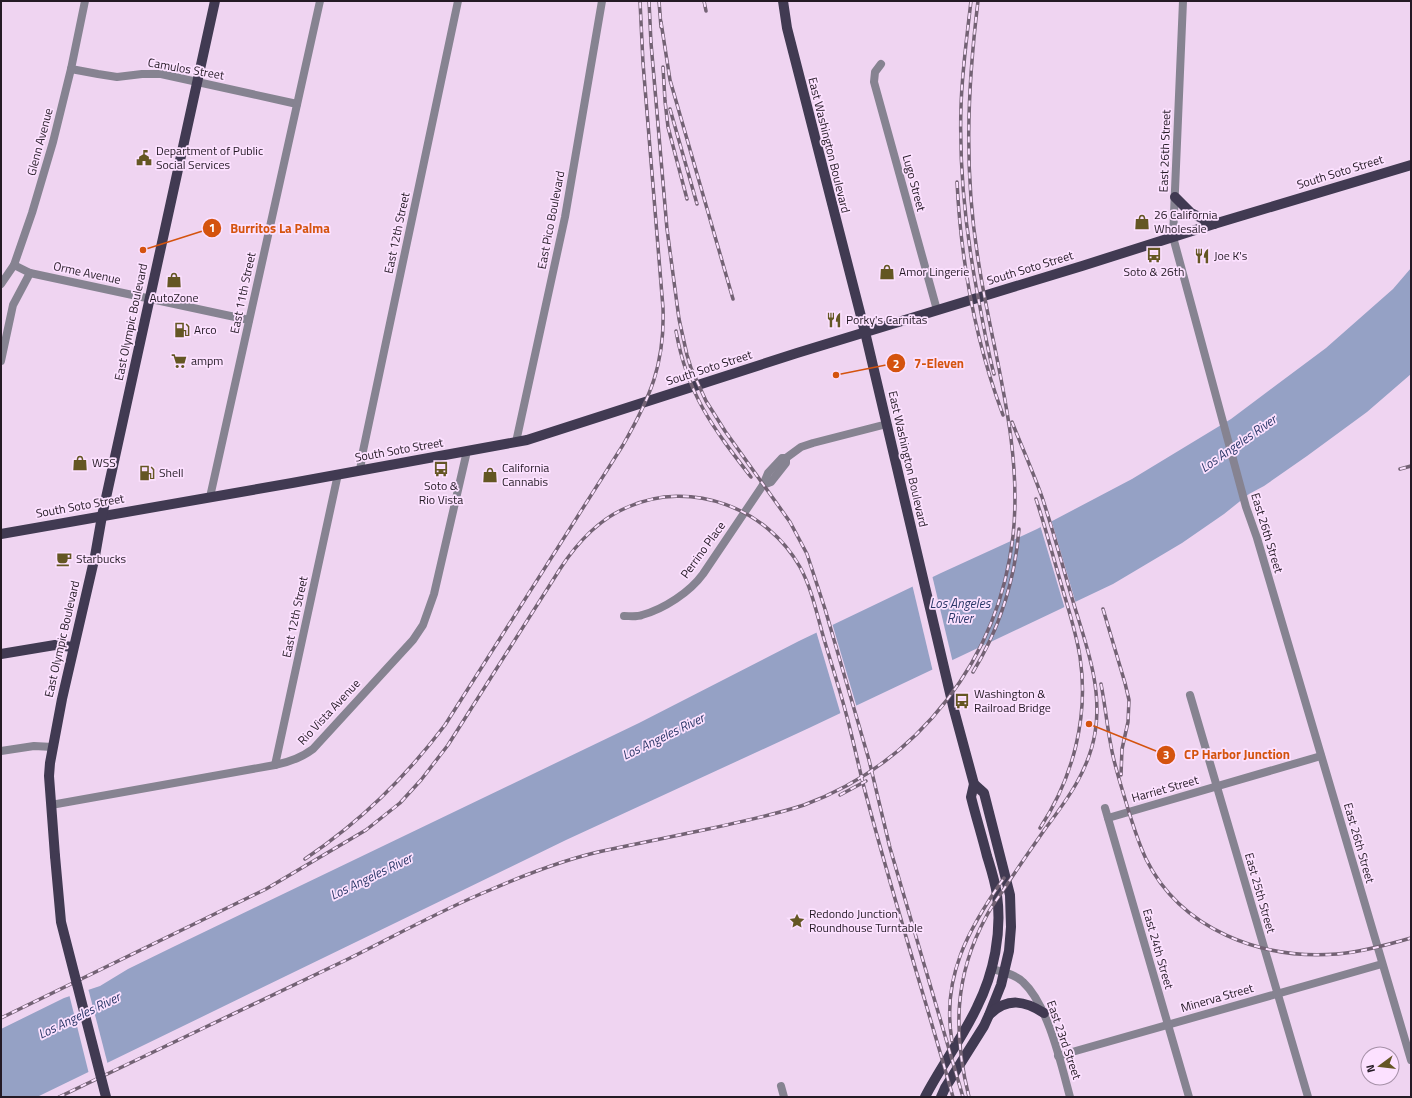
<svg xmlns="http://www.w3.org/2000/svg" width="1412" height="1098" font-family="'Titillium Web',sans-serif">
<rect width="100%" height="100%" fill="#efd4f1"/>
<polygon fill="#95a1c5" points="1411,268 1411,374 1367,412 1307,456 1264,486 1249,494 1224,514 1182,543 1113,584 809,728 566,840 37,1097 1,1097 1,1029 64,998 100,986 128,969 173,947 639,723 799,641 941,573 1037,529 1132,479 1231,419 1326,348 1393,289"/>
<g fill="#efd4f1">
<polygon points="1051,519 1076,604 1065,609 1040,525"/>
<polygon points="932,575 953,663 933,672 912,584"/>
<polygon points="832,623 857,708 841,715 816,631"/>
<polygon points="88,988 108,1065 89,1074 69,994"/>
</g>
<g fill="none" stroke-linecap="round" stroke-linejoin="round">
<g stroke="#868391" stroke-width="8">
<polyline points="1183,1 1173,237 1246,507 1257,538 1411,1060"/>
<polyline points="881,64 875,72 874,82 937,310"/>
<polyline points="71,69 98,74 117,77 142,74 161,74 297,104"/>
<polyline points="14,265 30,273 249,320"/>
<polyline points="1,284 14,265 32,213 53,142 71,69 85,1"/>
<polyline points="1,361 13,305 30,273"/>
<polyline points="516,442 565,217 602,1"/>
<polyline points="360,470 363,451 458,1"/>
<polyline points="763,485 771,482 786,463 786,458"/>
<polyline points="210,497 320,1"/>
<path d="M624 616C630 616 637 617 642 615 664 609 690 592 703 574L763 485 768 473 782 458H786L801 447 813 443 887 424"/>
<polyline points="1190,695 1308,1097"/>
<polyline points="1,751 34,746 53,747"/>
<polyline points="275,765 338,474"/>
<path d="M51 805 275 765C290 762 301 758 313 749L413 640 423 625 434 594 467 451"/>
<polyline points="1105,808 1189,1097"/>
<polyline points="1108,818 1321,756"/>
<path d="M992 969C1002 972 1015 974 1023 982 1048 1005 1061 1064 1070 1097"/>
<polyline points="1058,1056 1382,964"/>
<polyline points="781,1086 784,1097"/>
</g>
<g stroke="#413a52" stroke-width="10">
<polyline points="783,1 787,28 865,332 954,710 974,784 984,793 1010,895 1011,927 1009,951 1001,985 989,1015 984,1026 945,1088 941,1097"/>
<polyline points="1175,197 1191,213 1214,224"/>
<polyline points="1,534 292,483 527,440 797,353 1082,266 1214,224 1411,165"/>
<polyline points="1,654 55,645 73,647"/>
<polyline points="55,856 49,776 50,763 62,699 95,556 102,516 215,1"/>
<path d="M990 1014C1008 997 1025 1001 1044 1013"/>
<path d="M925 1097C941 1066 962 1039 977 1007 994 973 1002 933 997 895 995 881 991 869 987 856 982 836 976 817 971 797L974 784"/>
</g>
<defs>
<g id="rail">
<polyline points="649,1 651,43 667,229 679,319 687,355 691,368 706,401 725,431 790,522 807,554 825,609 869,760 890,848 963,1097"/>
<polyline points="659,1 661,27"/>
<polyline points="704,1 706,11"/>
<path d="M971 1C967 36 962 71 961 107 959 170 966 234 978 297 983 322 987 348 994 374"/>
<polyline points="661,22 670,80 733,299"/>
<polyline points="663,67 665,101 668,127 687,199"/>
<polyline points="670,109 697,204"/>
<path d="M957 182C961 262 975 340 1003 415"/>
<path d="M676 331C687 394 713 428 751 477"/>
<polyline points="1400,469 1411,466"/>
<path d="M1036 499C1045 526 1052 553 1060 580 1067 605 1076 631 1080 657 1089 717 1073 778 1040 828"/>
<polyline points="1103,609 1125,683 1129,700 1128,722 1122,749 1121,775"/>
<path d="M973 672C1000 628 1015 579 1019 529"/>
<path d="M1101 684C1105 704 1107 726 1111 746 1114 764 1120 782 1125 799 1131 819 1137 840 1146 859 1181 930 1262 960 1337 954 1362 952 1387 945 1411 938"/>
<polyline points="840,795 866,781"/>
<path d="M305 859C361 821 404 779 445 725L623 445C650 398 665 364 663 308L643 63 640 1"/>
<path d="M1 1018 266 889 366 830 400 803 421 780 448 745 560 569C577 543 599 519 628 507 691 479 767 508 800 567 812 589 817 615 824 639 832 666 841 693 848 721 854 744 859 768 865 791 892 894 924 995 953 1097"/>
<path d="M952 1041C941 977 969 928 1004 878"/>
<path d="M59 1097C154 1051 249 1007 344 961 393 937 441 910 490 890 529 873 571 857 612 849 646 842 679 835 713 828 743 821 774 815 804 805 920 762 999 658 1013 536 1023 444 993 355 979 265 964 175 967 92 978 1"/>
<path d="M969 1097C953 1033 954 976 986 917 991 907 998 898 1004 889 1017 869 1031 849 1045 829 1067 800 1089 770 1095 733 1103 687 1085 642 1072 598 1062 564 1053 530 1042 497 1033 472 1022 447 1012 422"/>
</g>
</defs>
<use href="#rail" stroke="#736274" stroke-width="3.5"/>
<use href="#rail" stroke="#fce1ff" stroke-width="2" stroke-dasharray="6" stroke-linecap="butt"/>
<polyline stroke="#413a52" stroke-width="10" points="55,856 61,922 106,1097"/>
</g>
<defs>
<symbol id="civic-bare" viewBox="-9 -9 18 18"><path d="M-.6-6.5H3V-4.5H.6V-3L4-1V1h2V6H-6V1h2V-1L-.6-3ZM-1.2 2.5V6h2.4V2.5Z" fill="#645623" stroke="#fce1ff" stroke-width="2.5" paint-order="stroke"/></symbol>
<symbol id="shop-bare" viewBox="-9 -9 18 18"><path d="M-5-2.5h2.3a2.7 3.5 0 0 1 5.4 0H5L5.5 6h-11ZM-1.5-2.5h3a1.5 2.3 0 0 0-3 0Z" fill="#645623" stroke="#fce1ff" stroke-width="2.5" paint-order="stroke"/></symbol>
<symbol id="bus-bare" viewBox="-9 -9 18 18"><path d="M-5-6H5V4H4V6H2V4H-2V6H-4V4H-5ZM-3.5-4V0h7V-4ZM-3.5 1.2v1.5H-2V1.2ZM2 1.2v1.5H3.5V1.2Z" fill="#645623" stroke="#fce1ff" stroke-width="2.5" paint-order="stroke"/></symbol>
<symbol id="restaurant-bare" viewBox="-9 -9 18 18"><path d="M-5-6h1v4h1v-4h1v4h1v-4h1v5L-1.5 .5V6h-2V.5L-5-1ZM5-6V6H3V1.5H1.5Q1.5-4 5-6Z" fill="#645623" stroke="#fce1ff" stroke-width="2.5" paint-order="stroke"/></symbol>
<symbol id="fuel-bare" viewBox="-9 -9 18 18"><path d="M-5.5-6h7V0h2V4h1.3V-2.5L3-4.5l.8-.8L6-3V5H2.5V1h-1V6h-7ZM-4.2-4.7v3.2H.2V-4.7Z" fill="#645623" stroke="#fce1ff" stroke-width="2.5" paint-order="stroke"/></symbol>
<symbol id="supermarket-bare" viewBox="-9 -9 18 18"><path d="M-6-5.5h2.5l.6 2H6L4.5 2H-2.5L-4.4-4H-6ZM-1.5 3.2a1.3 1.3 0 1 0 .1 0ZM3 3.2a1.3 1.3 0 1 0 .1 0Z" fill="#645623" stroke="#fce1ff" stroke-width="2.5" paint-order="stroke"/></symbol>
<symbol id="cafe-bare" viewBox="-9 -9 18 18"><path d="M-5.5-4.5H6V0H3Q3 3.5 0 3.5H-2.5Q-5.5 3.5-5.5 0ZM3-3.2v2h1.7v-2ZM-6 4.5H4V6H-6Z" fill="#645623" stroke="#fce1ff" stroke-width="2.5" paint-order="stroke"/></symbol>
<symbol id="sight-bare" viewBox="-9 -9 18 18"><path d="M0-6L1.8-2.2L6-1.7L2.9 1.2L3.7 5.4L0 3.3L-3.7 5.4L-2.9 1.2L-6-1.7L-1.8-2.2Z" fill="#645623" stroke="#fce1ff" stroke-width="2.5" paint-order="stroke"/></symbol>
</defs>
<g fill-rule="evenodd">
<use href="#civic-bare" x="133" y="147" width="22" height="22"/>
<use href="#shop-bare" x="1131" y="211" width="22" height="22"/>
<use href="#bus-bare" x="1143" y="244" width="22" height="22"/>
<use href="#restaurant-bare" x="1191" y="245" width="22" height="22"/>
<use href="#shop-bare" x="876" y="261" width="22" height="22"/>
<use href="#shop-bare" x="163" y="269" width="22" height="22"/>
<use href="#restaurant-bare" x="823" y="309" width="22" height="22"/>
<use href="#fuel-bare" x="171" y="319" width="22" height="22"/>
<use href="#supermarket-bare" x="168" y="350" width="22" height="22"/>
<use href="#shop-bare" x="69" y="452" width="22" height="22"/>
<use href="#bus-bare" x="430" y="458" width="22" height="22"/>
<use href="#fuel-bare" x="136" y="462" width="22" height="22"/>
<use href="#shop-bare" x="479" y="464" width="22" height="22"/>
<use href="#cafe-bare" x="53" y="548" width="22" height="22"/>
<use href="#bus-bare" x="951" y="690" width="22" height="22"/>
<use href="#sight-bare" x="786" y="910" width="22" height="22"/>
</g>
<g text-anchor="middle" stroke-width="3.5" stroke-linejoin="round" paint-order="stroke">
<g font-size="12" fill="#241a25" stroke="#fce1ff">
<text transform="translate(186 69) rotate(10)" y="4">Camulos Street</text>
<text transform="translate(40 142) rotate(-75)" y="4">Glenn Avenue</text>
<text transform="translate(829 145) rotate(76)" y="4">East Washington Boulevard</text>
<text transform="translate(1165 151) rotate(-88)" y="4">East 26th Street</text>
<text transform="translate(1340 172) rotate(-17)" y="4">South Soto Street</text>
<text transform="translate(914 183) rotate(75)" y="4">Lugo Street</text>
<text transform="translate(551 220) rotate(-79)" y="4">East Pico Boulevard</text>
<text transform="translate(397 233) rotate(-78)" y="4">East 12th Street</text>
<text transform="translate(1030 268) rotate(-17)" y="4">South Soto Street</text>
<text transform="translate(87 273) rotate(12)" y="4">Orme Avenue</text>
<text transform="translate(243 293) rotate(-78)" y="4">East 11th Street</text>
<text transform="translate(131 322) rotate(-78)" y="4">East Olympic Boulevard</text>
<text transform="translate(709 368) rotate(-18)" y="4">South Soto Street</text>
<text transform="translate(399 450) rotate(-10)" y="4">South Soto Street</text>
<text transform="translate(908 459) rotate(77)" y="4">East Washington Boulevard</text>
<text transform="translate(80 506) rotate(-10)" y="4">South Soto Street</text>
<text transform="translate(1267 533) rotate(73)" y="4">East 26th Street</text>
<text transform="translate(703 550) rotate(-54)" y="4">Perrino Place</text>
<text transform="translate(295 617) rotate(-78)" y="4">East 12th Street</text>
<text transform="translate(62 639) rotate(-77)" y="4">East Olympic Boulevard</text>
<text transform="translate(329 712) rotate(-47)" y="4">Rio Vista Avenue</text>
<text transform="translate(1165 789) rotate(-16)" y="4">Harriet Street</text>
<text transform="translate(1359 843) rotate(74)" y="4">East 26th Street</text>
<text transform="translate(1260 893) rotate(74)" y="4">East 25th Street</text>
<text transform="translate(1158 949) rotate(74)" y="4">East 24th Street</text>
<text transform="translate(1217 998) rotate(-16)" y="4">Minerva Street</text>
<text transform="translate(1064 1040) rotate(71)" y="4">East 23rd Street</text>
</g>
<g font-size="12" fill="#241a25" stroke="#fce1ff" text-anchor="start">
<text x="156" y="155">Department of Public<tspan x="156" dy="14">Social Services</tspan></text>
<text x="1154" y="219">26 California<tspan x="1154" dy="14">Wholesale</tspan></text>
<text x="1214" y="260">Joe K's</text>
<text x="899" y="276">Amor Lingerie</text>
<text x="1154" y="276" text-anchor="middle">Soto &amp; 26th</text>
<text x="174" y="302" text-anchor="middle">AutoZone</text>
<text x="846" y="324">Porky's Carnitas</text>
<text x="194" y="334">Arco</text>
<text x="191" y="365">ampm</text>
<text x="92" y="467">WSS</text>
<text x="502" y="472">California<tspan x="502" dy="14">Cannabis</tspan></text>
<text x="159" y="477">Shell</text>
<text x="441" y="490" text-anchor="middle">Soto &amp;<tspan x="441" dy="14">Rio Vista</tspan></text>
<text x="76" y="563">Starbucks</text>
<text x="974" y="698">Washington &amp;<tspan x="974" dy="14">Railroad Bridge</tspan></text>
<text x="809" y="918">Redondo Junction<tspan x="809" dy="14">Roundhouse Turntable</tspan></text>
</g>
<g font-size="13" font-style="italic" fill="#2c3969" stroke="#fce1ff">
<text transform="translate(1238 443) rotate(-35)" y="5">Los Angeles River</text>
<text x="960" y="608">Los Angeles<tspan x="960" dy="15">River</tspan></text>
<text transform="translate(663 736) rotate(-26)" y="5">Los Angeles River</text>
<text transform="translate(371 876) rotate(-26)" y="5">Los Angeles River</text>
<text transform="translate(79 1015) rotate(-26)" y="5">Los Angeles River</text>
</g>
</g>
<path fill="none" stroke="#d4530e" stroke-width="1.5" d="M143 250L212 228M836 375L896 363M1089 724L1166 755"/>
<g fill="#d4530e" stroke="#fce1ff" stroke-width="1.5">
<circle cx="143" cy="250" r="4"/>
<circle cx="836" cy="375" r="4"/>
<circle cx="1089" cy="724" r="4"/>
<circle cx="212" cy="228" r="10"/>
<circle cx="896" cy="363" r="10"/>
<circle cx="1166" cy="755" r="10"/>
</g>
<g font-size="12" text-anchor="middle" font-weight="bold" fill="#fff">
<text x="212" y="232">1</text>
<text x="896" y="368">2</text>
<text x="1166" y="759">3</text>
</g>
<g font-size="13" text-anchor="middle" font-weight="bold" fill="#d4530e" stroke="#fce1ff" stroke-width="3.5" stroke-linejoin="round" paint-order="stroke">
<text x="280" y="233">Burritos La Palma</text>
<text x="939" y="368">7-Eleven</text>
<text x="1237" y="759">CP Harbor Junction</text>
</g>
<rect width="1412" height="1098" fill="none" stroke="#241a25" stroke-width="4"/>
<g transform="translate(1380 1066) rotate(255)"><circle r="19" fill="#fce1ff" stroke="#a691a8"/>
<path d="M0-3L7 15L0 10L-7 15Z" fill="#645623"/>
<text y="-6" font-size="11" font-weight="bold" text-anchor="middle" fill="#241a25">N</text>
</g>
</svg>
